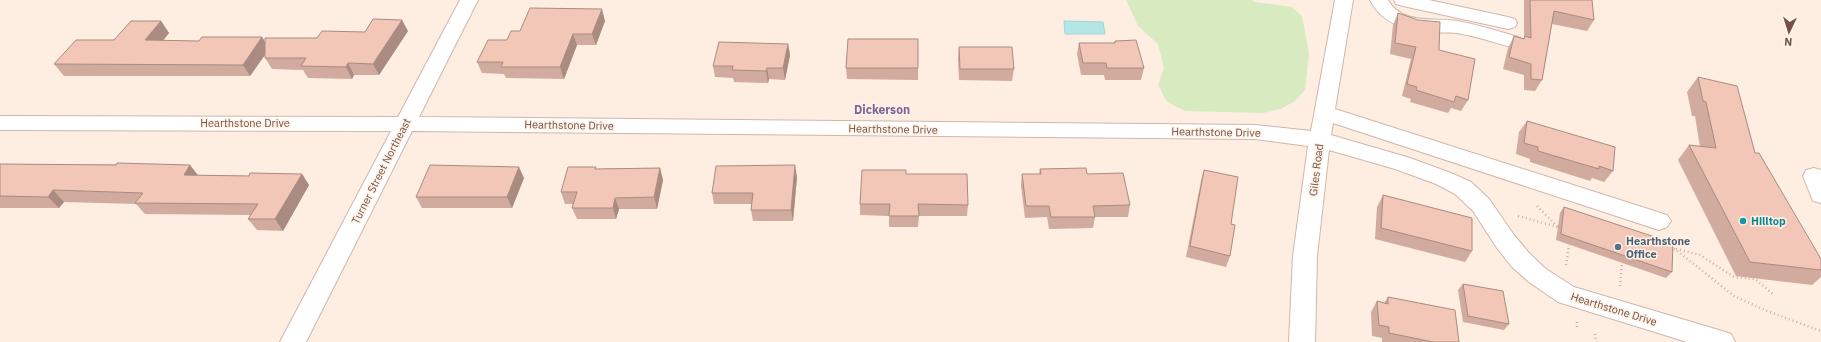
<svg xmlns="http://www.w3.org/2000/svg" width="1821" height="342" font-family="'IBM Plex Sans',sans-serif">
<rect width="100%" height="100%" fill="#fdeee1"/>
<polygon fill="#d7eac0" points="1126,0 1252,0 1254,2 1292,7 1302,16 1309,53 1305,90 1295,101 1281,109 1263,113 1185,111 1167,102 1158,85 1164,68 1158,44 1138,26"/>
<polygon fill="#b5e6e6" stroke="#9cd7d8" points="1064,21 1103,22 1105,34 1065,34"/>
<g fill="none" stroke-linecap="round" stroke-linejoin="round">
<defs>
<g id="minor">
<polygon points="460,0 478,0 419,117 1255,125 1311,131 1335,0 1353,0 1335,109 1667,215 1671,221 1667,227 1659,230 1333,123 1331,135 1410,158 1451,173 1471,182 1489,199 1514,235 1529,253 1546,269 1574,287 1722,331 1731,334 1735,342 1687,342 1558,302 1529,282 1512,267 1497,248 1473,211 1455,194 1436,184 1395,169 1329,150 1317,256 1315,342 1289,342 1293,256 1308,146 1255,139 412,131 306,342 280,342 391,131 0,130 0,116 398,117"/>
<path d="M1370 0H1388C1403 26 1435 17 1458 21 1478 25 1498 31 1518 37L1521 41 1518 45 1511 47C1493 42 1475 36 1457 33 1449 32 1441 33 1432 32 1407 31 1382 24 1370 0Z"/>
<polygon points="1394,0 1429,0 1508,17 1515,19 1517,23 1515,27 1508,29 1403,6 1396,4"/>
<polygon points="1814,168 1821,170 1821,203 1813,201 1803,176 1806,170"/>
</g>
</defs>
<use href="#minor" stroke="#d0b6ab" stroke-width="2"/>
<g stroke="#d7aa9c" stroke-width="2.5" stroke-dasharray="1 3" stroke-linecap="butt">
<polyline points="1537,206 1558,227"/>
<polyline points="1518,216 1558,227"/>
<polyline points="1671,246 1734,296 1767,311 1821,331"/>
<polyline points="1676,249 1700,255 1734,277 1755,279 1773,294"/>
<polyline points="1566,265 1569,245"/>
<polyline points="1620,286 1622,263"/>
<polyline points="1577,322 1577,329"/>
<polyline points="1595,334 1596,342"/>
</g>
<use href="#minor" fill="#fff" fill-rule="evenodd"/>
</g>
<g fill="#d0ab9e">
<polygon points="1524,0 1592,0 1594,20 1587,31 1552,24 1542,80 1535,91 1524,90 1524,75 1503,69 1508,48 1514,36 1523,38 1524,38"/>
<polygon points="1398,13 1439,50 1468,100 1461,111 1451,108 1448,113 1410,102 1411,99 1402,96 1411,59 1390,54 1393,25"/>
<polygon points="161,21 169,33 163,41 199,41 262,37 265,42 317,38 365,32 408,31 379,75 354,75 352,79 308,78 303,70 272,69 265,58 265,55 250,76 64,76 54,64"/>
<polygon points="605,21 596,45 577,45 564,79 506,78 504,74 482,73 477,62 520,31"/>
<polygon points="918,39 918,80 847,79 846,68"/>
<polygon points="1115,41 1144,68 1141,80 1105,80 1104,75 1081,75 1077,54 1079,43 1114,43"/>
<polygon points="788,44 790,55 785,80 769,79 768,83 734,82 733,78 715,77 713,66"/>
<polygon points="959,47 1014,69 1012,81 959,80 958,59"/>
<polygon points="1698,77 1755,153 1821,259 1821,277 1812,285 1736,276 1678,160 1689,145 1700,147 1695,116 1692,116 1687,92"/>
<polygon points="1527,121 1613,171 1604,182 1592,178 1590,181 1530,162 1530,159 1516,154 1519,132"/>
<polygon points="0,164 190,165 198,175 249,176 302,174 309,185 283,231 257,230 248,219 250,215 145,214 136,204 64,202 59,208 0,208"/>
<polygon points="596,167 596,169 660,168 663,180 657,209 619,209 616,219 577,219 572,208 573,204 565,204 561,192"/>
<polygon points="1040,169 1087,174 1130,205 1128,217 1095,217 1093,228 1049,229 1047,217 1025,218 1021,186 1022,174 1039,174"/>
<polygon points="1204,170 1231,224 1230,256 1226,267 1186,257 1201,181"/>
<polygon points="906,174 968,205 967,216 919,216 918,227 889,227 889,216 860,215 860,204"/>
<polygon points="797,177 793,221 753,221 751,210 752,204 714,204 712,193"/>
<polygon points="524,178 512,208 422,208 416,197"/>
<polygon points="1383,195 1472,251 1465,262 1375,239 1377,207"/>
<polygon points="1564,207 1672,272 1666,278 1556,240 1560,213"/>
<polygon points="1463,284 1509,324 1504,330 1463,322 1458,290"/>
<polygon points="1388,297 1459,342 1382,342 1382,338 1372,336 1371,312 1377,301 1384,303"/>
</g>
<g fill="#a98b81">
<polygon points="602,9 605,21 596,45 592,34"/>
<polygon points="402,20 408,31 379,75 373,64"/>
<polygon points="161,21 169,33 153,52 145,40"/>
<polygon points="573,34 577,45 564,79 560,67"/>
<polygon points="262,37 269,49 250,76 243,65"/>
<polygon points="788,44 790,55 785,80 783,68"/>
<polygon points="348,63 354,75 352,79 346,67"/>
<polygon points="767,68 769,79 768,83 766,71"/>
<polygon points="190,165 199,177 184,175"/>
<polygon points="795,165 797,177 793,221 791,210"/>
<polygon points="519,167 524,178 512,208 507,197"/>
<polygon points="660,168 663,180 657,209 654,197"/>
<polygon points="302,174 309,185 283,231 275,219"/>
<polygon points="53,190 64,202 59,208 48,197"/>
<polygon points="615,198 619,209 616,219 613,208"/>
</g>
<g fill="#f2c7b8" stroke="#a98b81">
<polygon points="1530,0 1592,0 1594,20 1554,11 1542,80 1531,79 1531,64 1509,57 1514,36 1524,39 1525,36 1531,38"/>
<polygon points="530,8 602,9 592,34 573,34 560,67 501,67 503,62 477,62 488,40 507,40 511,31 520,31"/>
<polygon points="1398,13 1418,20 1440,22 1439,50 1475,59 1468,100 1456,96 1454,102 1416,90 1417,87 1407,84 1416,47 1395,43"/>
<polygon points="373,19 402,20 373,64 348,63 346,67 301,66 306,58 265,58 265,38 317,38 322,31 365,32"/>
<polygon points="131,21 161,21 145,40 199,41 202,37 262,37 243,65 54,64 76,40 114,40"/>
<polygon points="848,39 918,39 918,68 846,68"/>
<polygon points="1136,40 1144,68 1107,68 1106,63 1083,63 1079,43 1115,43 1115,41"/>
<polygon points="719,42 788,44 783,68 767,68 766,71 732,70 733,66 713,66"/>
<polygon points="959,47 1012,47 1014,69 960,69"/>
<polygon points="1698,77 1737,86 1755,153 1759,153 1821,259 1821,270 1750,262 1689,145 1716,148 1706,102 1703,101"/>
<polygon points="1527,121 1615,147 1613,171 1599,166 1599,169 1538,151 1538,147 1524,143"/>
<polygon points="117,163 190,165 184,175 249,176 250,173 302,174 275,219 248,219 258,204 135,203 143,193 53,190 48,197 0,196 0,164 116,165"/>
<polygon points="430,165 519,167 507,197 416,197"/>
<polygon points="795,165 791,210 751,210 753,193 712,193 716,166"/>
<polygon points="568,167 596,167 595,169 660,168 654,197 615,198 613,208 572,208 577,192 561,192"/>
<polygon points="1086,168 1087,174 1123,173 1130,205 1093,206 1095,217 1051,217 1049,206 1026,206 1022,174 1041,174 1040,169"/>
<polygon points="862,170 906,170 906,174 967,174 968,205 918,204 919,216 889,216 890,204 860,204"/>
<polygon points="1204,170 1238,177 1231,224 1235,225 1230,256 1190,246"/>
<polygon points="1383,195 1472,218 1472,251 1381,228"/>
<polygon points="1564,207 1673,243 1672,272 1561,234"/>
<polygon points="1463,284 1503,291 1509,324 1468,316"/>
<polygon points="1388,297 1455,310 1459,342 1433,342 1389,333 1389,327 1379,325 1377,301 1388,304"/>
</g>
<circle fill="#0f9aa8" stroke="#fff3e7" stroke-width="1.5" cx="1743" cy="221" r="4"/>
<circle fill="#5c6f8a" stroke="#fff3e7" stroke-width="1.5" cx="1618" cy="247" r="4"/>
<g text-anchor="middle" stroke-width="3" stroke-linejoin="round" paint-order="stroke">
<g font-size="11" fill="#745148" stroke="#fff3e7">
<text x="245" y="127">Hearthstone Drive</text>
<text transform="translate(569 125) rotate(1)" y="4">Hearthstone Drive</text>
<text transform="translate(893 129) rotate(1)" y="4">Hearthstone Drive</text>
<text transform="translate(1216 132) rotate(1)" y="4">Hearthstone Drive</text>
<text transform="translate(1316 170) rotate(-83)" y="4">Giles Road</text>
<text transform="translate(381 171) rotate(-63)" y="4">Turner Street Northeast</text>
<text transform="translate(1614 309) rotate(17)" y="4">Hearthstone Drive</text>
</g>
<g font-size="11" font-weight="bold" fill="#0d838f" stroke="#fff3e7" text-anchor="start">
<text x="1751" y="225">Hilltop</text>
</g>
<g font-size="11" font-weight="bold" fill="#4e5e75" stroke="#fff3e7" text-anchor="start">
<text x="1626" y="245">Hearthstone<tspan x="1626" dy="13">Office</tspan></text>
</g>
<g font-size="12" font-weight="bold" fill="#7f6398" stroke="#fff3e7">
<text x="882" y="114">Dickerson</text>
</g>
</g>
<g transform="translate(1789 32) rotate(184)" stroke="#fff3e7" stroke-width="3" paint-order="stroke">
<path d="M0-3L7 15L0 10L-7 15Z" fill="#745148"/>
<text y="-6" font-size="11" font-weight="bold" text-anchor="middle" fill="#745148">N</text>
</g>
</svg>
